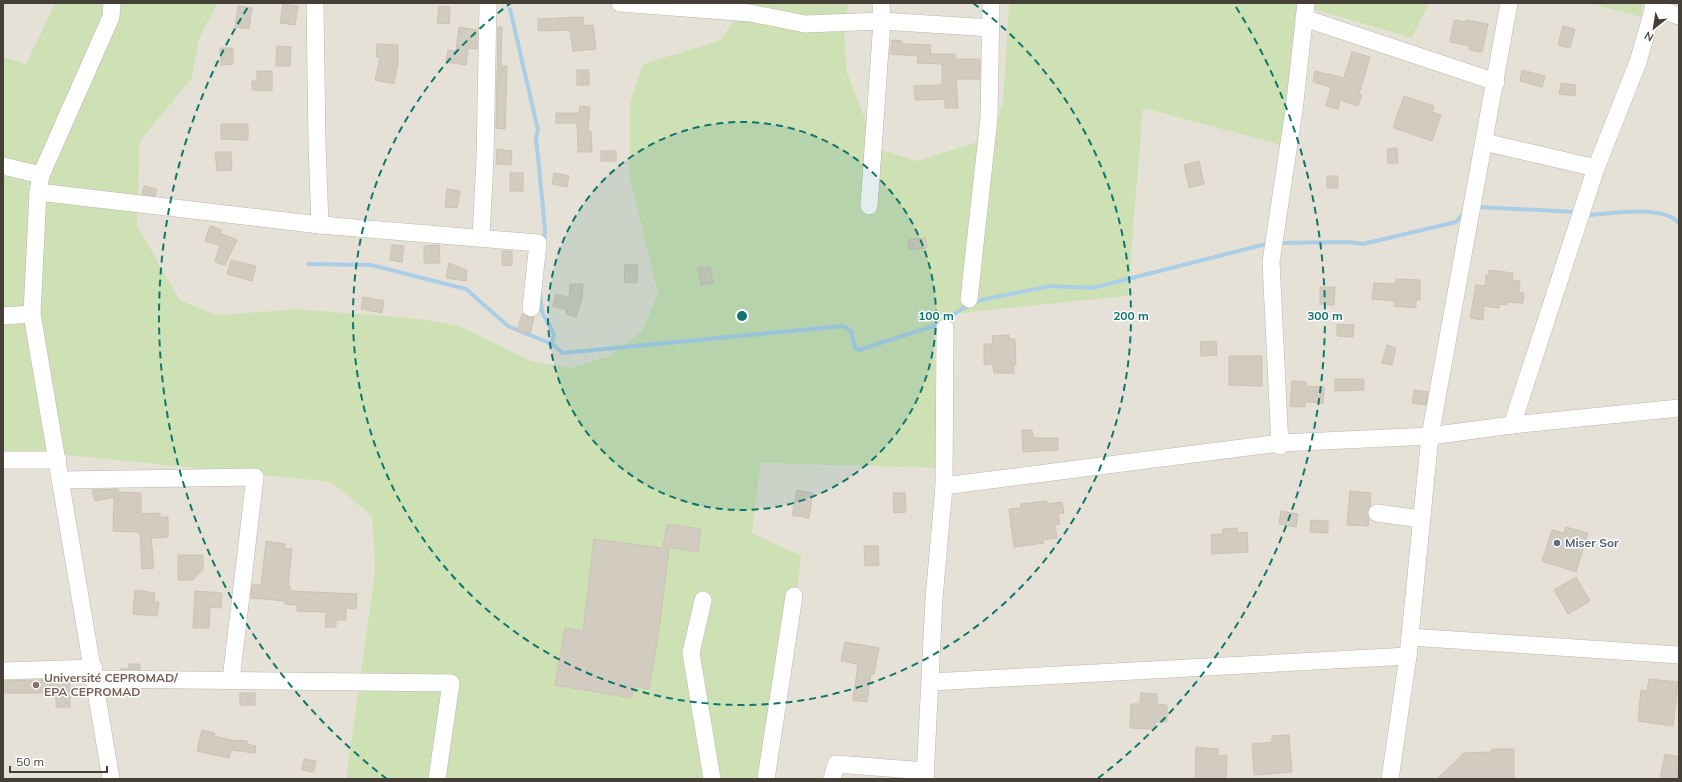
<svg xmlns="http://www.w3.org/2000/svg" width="1682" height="782" font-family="Mulish,sans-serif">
<rect width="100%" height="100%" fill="#f2efe8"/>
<g fill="#e5e1d7">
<polygon points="3,3 55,3 26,64 3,57"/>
<polygon points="218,3 743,3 743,7 722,40 643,64 630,101 630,179 658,294 641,332 609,356 570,368 531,361 460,326 421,319 298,309 216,315 180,300 137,225 140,141 192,78 199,39"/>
<polygon points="849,3 1009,3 1003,101 992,137 917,161 876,148 847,72 844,28"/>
<polygon points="1429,3 1588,3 1641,17 1643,3 1679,3 1679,779 774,779 752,533 761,463 937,468 934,316 1128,296 1143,108 1282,144 1299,5 1412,38"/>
<polygon points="3,453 65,455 331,482 372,516 375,570 346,779 3,779"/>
</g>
<g fill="#cde1b5">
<polygon points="55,3 218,3 199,39 192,78 140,141 137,225 180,300 216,315 298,309 421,319 460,326 531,361 570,368 609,356 641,332 658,294 630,179 630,101 643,64 721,40 743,7 743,3 849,3 844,28 847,72 876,148 917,161 992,137 1003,101 1009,3 1429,3 1412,38 1299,5 1282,145 1143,108 1128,296 934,316 937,468 761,463 752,533 801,556 792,644 774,779 346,779 375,570 372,516 331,482 65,455 3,453 3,57 26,64"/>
<polygon points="1588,3 1643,3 1641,17"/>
</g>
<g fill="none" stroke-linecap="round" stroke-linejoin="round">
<g stroke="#abcee7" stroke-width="4">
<polyline points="510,9 538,130 536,137 545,229 544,242"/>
<polyline points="1478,207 1576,212"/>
<path d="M1586 215C1610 214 1662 204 1679 223"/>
<polyline points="1278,243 1349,242 1363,244 1456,222 1464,213"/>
<polyline points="308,264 371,265 466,289 508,326 552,344"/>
<polyline points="540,295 542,312 554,334 552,344 563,353 843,326 851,331 855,348 859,350 939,324 968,305 981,300 1051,286 1092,288 1270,243"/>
</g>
</g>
<g fill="#d2cbbf" stroke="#ccc2b3">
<polygon points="283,4 298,6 295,25 280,23"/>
<polygon points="238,6 252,8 249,29 235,27"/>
<polygon points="439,6 450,7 449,24 437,23"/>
<polygon points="583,17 584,26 593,25 596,49 573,51 570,30 538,31 538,19"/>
<polygon points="1454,20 1466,22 1466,20 1488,24 1482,52 1469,50 1470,46 1450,42"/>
<polygon points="1563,26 1575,29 1570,48 1558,45"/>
<polygon points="459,27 477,30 477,49 468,48 466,65 446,62 448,50 456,51"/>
<polygon points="498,27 502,27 501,66 507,66 505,129 496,128"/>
<polygon points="892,40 902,41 902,44 931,45 930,54 955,54 955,59 980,59 980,79 956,79 958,108 945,108 945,99 915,100 914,86 942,85 942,64 917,63 918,56 890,54"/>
<polygon points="377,44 398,45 398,62 394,84 375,80 380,57 376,57"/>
<polygon points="277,46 291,47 290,66 276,66"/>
<polygon points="220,48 233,48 233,64 221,65"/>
<polygon points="1352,52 1370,57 1359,94 1362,95 1358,106 1340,100 1338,109 1326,106 1331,87 1313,82 1315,71 1344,78"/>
<rect x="577" y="70" width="12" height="15"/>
<polygon points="1522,70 1545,76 1542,87 1520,81"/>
<polygon points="257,71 272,71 272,91 252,90 252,81 257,81"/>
<polygon points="1561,83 1576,85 1575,96 1559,94"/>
<polygon points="1404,96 1434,106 1432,112 1441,115 1432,141 1394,128 1394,124"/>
<polygon points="580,106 590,107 588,131 591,131 592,152 578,152 577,123 556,123 556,113 579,113"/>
<polygon points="221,124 248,124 248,140 221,139"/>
<polygon points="1397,148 1398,163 1388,163 1387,149"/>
<polygon points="497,149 512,151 511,165 496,164"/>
<rect x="601" y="151" width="15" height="10"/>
<polygon points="215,152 231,152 232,170 217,171"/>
<polygon points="1199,161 1204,184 1189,188 1184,165"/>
<rect x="510" y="173" width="13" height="18"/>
<polygon points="554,173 569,176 567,187 552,184"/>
<rect x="1327" y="176" width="11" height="12"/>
<polygon points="144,186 157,189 155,196 142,194"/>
<polygon points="447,189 460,191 457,208 445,207"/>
<polygon points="210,226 222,230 220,233 237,240 225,265 215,262 220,245 205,241"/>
<polygon points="926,238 927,248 909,250 908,240"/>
<polygon points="392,245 404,246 402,262 390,260"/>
<polygon points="439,245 440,263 424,263 424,246"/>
<polygon points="502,251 512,251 512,266 502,265"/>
<polygon points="231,260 256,266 252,281 227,274"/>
<polygon points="449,263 467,270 466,281 446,278"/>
<polygon points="625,264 638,265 637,283 624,282"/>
<polygon points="710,267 713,283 701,285 698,268"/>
<polygon points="1489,270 1513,273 1512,280 1520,281 1519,292 1524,293 1523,303 1508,302 1507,305 1500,304 1499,308 1484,306 1483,320 1470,318 1476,285 1485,286 1486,275 1489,276"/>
<polygon points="1396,279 1420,280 1420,300 1416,300 1416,308 1394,306 1395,301 1372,299 1374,283 1395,284"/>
<polygon points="570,284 583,284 582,299 576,317 566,314 567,310 553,306 556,294 569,298"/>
<polygon points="1320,287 1335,287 1334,305 1320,304"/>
<polygon points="363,297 384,301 382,313 361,309"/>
<polygon points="522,314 530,318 534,317 530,334 517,331"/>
<polygon points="1337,324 1354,325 1353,337 1337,336"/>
<polygon points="1009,335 1009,339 1015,339 1016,365 1013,365 1014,373 994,373 993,364 984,365 984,344 993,344 992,336"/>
<polygon points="1216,341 1217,355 1201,356 1200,342"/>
<polygon points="1387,345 1396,348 1392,365 1382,363"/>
<polygon points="1229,356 1262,356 1262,386 1229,385"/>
<polygon points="1335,379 1364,379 1364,390 1335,391"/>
<polygon points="1292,381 1306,382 1306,386 1324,387 1323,403 1305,402 1305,407 1290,406"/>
<polygon points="1414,390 1428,392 1426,405 1412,403"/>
<polygon points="1022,430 1032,430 1033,438 1058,438 1058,450 1023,452"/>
<polygon points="118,489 118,492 141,493 141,514 160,513 160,517 168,517 168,537 151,538 154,568 142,569 140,532 113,531 114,497 95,501 92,490"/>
<polygon points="797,490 813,493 809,518 792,515"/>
<polygon points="1350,491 1371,493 1370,506 1367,512 1369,518 1368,526 1347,525"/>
<polygon points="893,493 905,493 906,512 894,513"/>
<polygon points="1046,501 1047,504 1062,502 1064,513 1058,514 1060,524 1055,525 1057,538 1043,540 1044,543 1014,547 1009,509 1021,508 1021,504"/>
<polygon points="1281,511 1298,514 1296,527 1279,524"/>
<polygon points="1311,520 1328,521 1328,533 1310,532"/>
<polygon points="667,524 701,529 698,552 663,546"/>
<polygon points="1566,527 1588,533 1576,572 1542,561 1552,530 1564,533"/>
<polygon points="1237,528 1238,533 1247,532 1248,552 1212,554 1211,535 1223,534 1223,529"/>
<polygon points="594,539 669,549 659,629 649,689 634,686 632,698 555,685 565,628 583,631"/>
<polygon points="266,541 285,544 284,548 292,549 288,586 290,586 290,591 357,594 356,609 346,608 346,620 336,620 336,627 325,627 326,612 297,611 297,605 285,604 285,601 251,598 252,585 261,585"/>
<polygon points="864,546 878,546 879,565 865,566"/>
<polygon points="178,555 203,555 203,569 193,580 178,580"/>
<polygon points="1576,577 1590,601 1568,614 1554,590"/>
<polygon points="135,590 155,593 154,602 159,602 157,616 133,614"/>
<polygon points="195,591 222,593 221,608 210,607 209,628 193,628"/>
<polygon points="845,642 879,648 874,675 871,674 867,702 853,700 858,664 841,661"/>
<polygon points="129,664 140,664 140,670 120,669 129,669"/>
<polygon points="70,679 70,707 56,707 56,693 3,693 3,681"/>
<polygon points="1649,679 1678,682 1673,726 1638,721 1641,690 1647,691"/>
<rect x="240" y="693" width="15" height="12"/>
<polygon points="1141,693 1157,694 1157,704 1167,705 1167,722 1155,722 1155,729 1130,728 1131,704 1140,704"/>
<polygon points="202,730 215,733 214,736 236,741 236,740 247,741 247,744 256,746 255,753 231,750 229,758 197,751"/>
<polygon points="1289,735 1292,772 1254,775 1252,744 1272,742 1272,736"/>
<polygon points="1196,747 1218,749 1218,755 1227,756 1226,779 1195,779"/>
<polygon points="1492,749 1514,749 1514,779 1437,779 1464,753 1492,752"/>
<polygon points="1665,754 1679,757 1677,779 1660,779"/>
<polygon points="304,759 316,761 314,772 302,770"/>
</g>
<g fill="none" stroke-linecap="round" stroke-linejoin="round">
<defs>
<g id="minor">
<polyline points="315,3 317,145 320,225"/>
<polyline points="620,3 750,13 805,24 882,21 991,28"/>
<polyline points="1653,7 1679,16"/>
<polyline points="1304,18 1496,82"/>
<polyline points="1484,142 1596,168"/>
<polyline points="3,166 41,175"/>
<polyline points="38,192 320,225 538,243 531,308"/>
<polyline points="869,206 882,21 881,3"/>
<polyline points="481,237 485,159 488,3"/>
<polyline points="969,299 989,118 991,3"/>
<polyline points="3,316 32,314"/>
<polyline points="1512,425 1596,168 1638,62 1655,3"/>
<polyline points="1280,446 1271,262 1294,110 1306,3"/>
<polyline points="3,460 58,460"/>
<polyline points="61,480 255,477 231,680"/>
<polyline points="944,486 1280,443 1430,436 1512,425 1679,408"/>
<polyline points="1377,513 1421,519"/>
<polyline points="703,600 691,653 712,779"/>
<polyline points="1410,637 1679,655"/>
<polyline points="3,671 94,668"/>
<polyline points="95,679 451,683 437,779"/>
<polyline points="931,682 1408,656"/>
<polyline points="111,779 32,314 38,192 41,175 111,17 112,3"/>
<polyline points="766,779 794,596"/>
<polyline points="832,779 836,764 926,771"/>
<polyline points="925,779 934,599 944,486 945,328"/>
<polyline points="1390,779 1408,656 1430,436 1509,3"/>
</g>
</defs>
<use href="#minor" stroke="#bcb6ac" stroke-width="18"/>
<use href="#minor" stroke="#fff" stroke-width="17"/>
</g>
<circle cx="742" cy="316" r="194" fill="#0f766e" fill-opacity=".12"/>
<g fill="none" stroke="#0f766e" stroke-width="2" stroke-dasharray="7 5">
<circle cx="742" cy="316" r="194"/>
<path d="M973 3A389 389 0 1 1 511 3"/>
<path d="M387 779A583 583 0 0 1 248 7M1236 7A583 583 0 0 1 1097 779"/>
</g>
<circle fill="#5c6f8a" stroke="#fff" stroke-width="1.5" cx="1557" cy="543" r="4"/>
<circle fill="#8d6e63" stroke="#fff" stroke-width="1.5" cx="36" cy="685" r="4"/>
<g text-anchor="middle" stroke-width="3" stroke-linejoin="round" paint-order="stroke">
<g font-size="12" font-weight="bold" fill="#4e5e75" stroke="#fff" text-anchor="start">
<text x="1565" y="547">Miser Sor</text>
</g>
<g font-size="12" font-weight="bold" fill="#785e54" stroke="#fff" text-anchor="start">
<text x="44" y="682">Université CEPROMAD/<tspan x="44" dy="14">EPA CEPROMAD</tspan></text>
</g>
</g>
<circle cx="742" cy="316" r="6" fill="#0f766e" stroke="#fff" stroke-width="2"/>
<g font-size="12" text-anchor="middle" font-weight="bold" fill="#0f766e" stroke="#fff" stroke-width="3" stroke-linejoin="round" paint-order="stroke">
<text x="936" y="320">100 m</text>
<text x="1131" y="320">200 m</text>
<text x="1325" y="320">300 m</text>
</g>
<rect width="1682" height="782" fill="none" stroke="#443f37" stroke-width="8"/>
<g transform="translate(1654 28) rotate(210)" stroke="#ffffff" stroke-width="3" paint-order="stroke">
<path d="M0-3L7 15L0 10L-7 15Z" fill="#443f37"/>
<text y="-6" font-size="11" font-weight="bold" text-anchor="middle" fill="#443f37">N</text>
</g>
<path d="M10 766v6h97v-6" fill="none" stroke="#443f37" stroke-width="2"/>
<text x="16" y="766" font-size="12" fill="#443f37" stroke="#ffffff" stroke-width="3" paint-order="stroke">50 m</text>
</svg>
